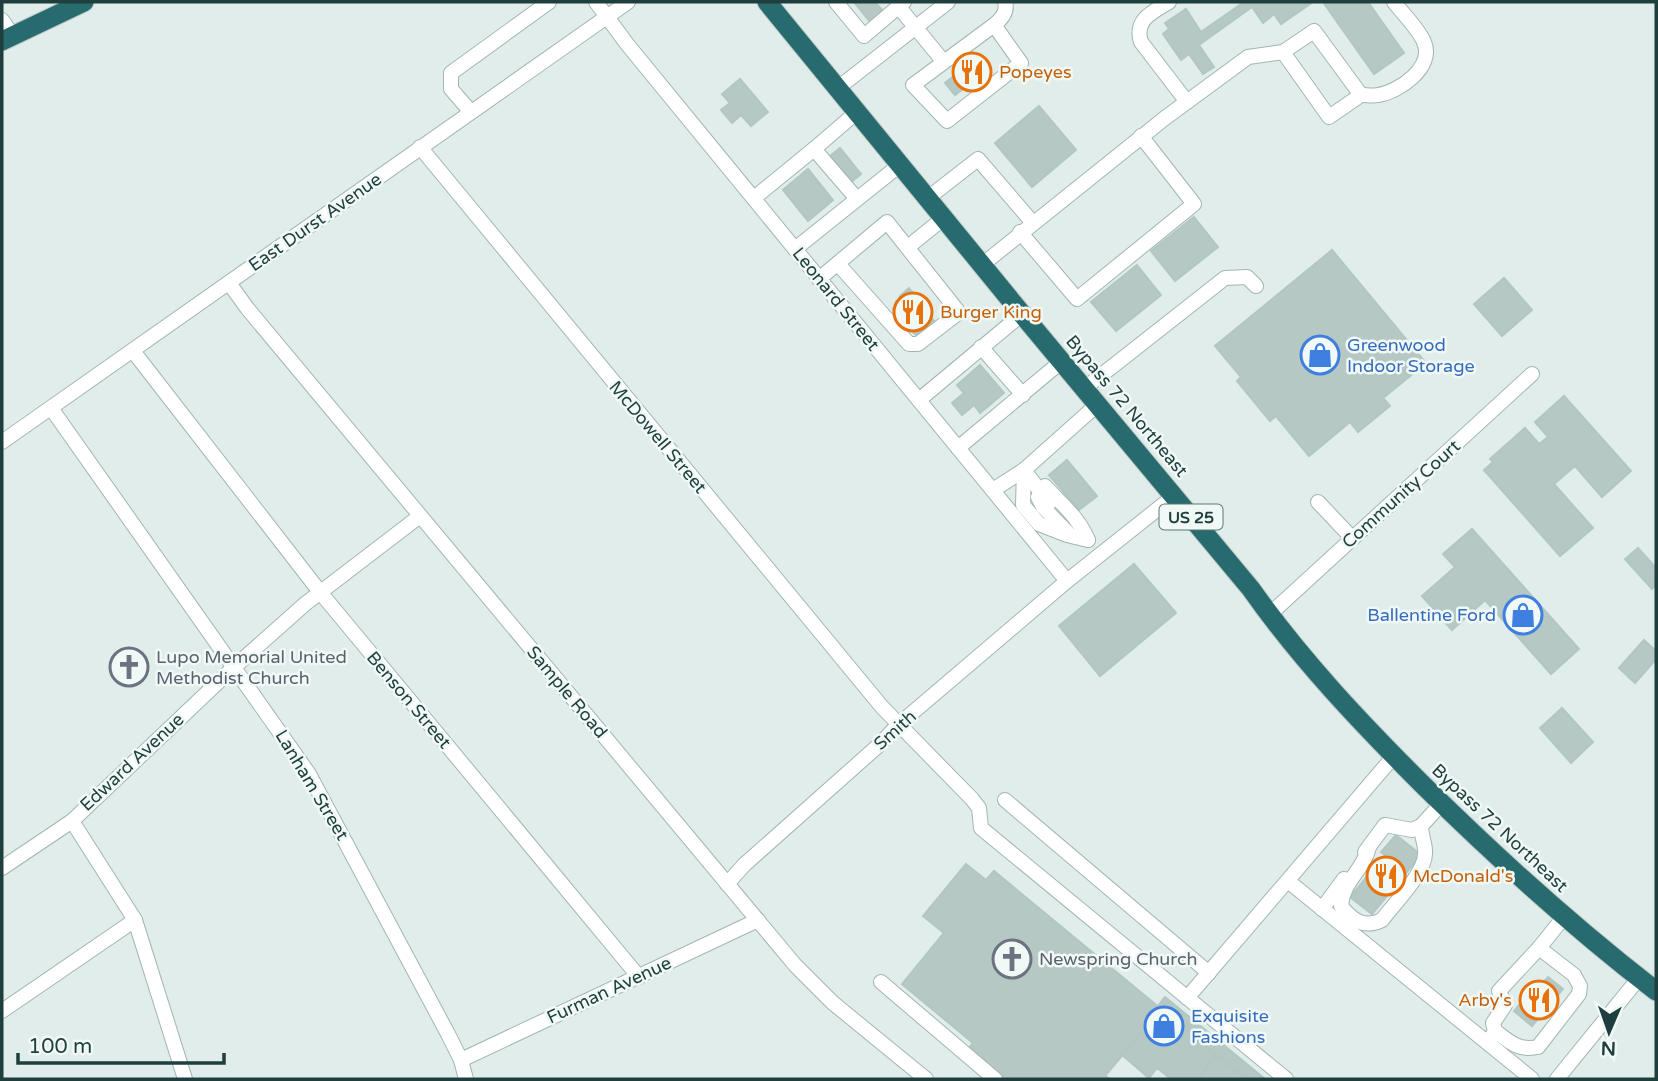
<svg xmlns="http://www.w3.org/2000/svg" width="1658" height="1081" font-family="'Varela Round',sans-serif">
<rect width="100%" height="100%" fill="#e0edea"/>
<g fill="#b5c8c4" stroke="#b2c7c3" stroke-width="2">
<polygon points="854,2 875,2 884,12 871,23"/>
<polygon points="1244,2 1313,2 1281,24 1274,14 1263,23 1252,7 1199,45 1214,67 1203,74 1189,54 1181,60 1163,34 1169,29 1165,23 1186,9 1201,32"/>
<polygon points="1323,2 1368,2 1404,53 1374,74"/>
<polygon points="980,55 990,67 978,76 981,80 967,91 964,88 955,95 945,83"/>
<polygon points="740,79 768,112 751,126 741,115 732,123 721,110 730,103 722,94"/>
<polygon points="1039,106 1076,150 1032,187 995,143"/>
<polygon points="840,148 861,174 850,183 829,157"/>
<polygon points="808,169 833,200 808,221 783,190"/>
<polygon points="1194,217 1218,247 1175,281 1151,251"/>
<polygon points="1332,250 1426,363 1383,398 1390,406 1358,432 1350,422 1309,456 1276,416 1270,421 1237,381 1241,377 1215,346"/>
<polygon points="1137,265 1161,295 1116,331 1091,302"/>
<polygon points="1504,278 1532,310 1502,336 1474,304"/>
<polygon points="909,288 935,322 917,336 902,322 905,319 898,311 896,313 893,309 904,301 900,296"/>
<polygon points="980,365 1004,393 980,413 974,405 962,415 952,403 964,393 957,385"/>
<polygon points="1564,396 1631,471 1602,497 1575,466 1554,484 1593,528 1560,556 1484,470 1493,462 1490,459 1525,428 1539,444 1548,437 1535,422"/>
<polygon points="1067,460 1097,496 1079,510 1049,475"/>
<polygon points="1472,529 1579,649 1551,674 1485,600 1452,630 1422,596 1455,567 1443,554"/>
<polygon points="1638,548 1656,568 1656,585 1652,589 1625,559"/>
<polygon points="1134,564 1176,613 1100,676 1059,626"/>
<polygon points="1644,640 1656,651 1656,659 1635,683 1619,668"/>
<polygon points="1562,708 1593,742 1571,763 1540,728"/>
<polygon points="1396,835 1421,855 1372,914 1350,897 1385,855 1381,852"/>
<polygon points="966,864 986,880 994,871 1161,1009 1105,1076 1110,1079 1005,1079 968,1049 973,1043 902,984 944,933 923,916"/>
<polygon points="1548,977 1563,989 1532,1026 1514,1011 1535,986 1540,986"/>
<polygon points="1165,997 1265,1079 1247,1079 1217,1055 1158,1006"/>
<polygon points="1161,1009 1217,1055 1197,1079 1171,1079 1157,1068 1149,1078 1122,1055"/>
<polygon points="1217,1055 1247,1079 1197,1079"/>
</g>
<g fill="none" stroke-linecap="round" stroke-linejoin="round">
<defs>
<g id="minor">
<polyline points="596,2 627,44 1067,581"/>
<polyline points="836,2 864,36 904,2"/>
<path d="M1169 2C1152 12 1134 20 1141 42L1187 102"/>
<polyline points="898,6 943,61"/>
<polyline points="2,20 13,36"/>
<polygon points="994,25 1021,63 947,121 913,85"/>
<path d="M994 25C1002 19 1008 12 1005 2"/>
<polyline points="838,88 948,2"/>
<path d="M1361 95C1367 95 1373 96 1378 95 1399 92 1435 67 1424 42 1418 28 1403 14 1394 2"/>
<polyline points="471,112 451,89 451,73 549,2"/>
<polyline points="420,147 882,707 972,799 979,808 981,828 1286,1079"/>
<polyline points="754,198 814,149"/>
<polyline points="928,198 978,159 1033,223"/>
<polyline points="857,199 814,149 857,112"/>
<polyline points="1020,232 1077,299 1194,204 1141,136"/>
<polyline points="908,247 945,217"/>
<polyline points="795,249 901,164"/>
<polyline points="983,264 1165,118 1248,57 1283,52 1329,117 1361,95 1314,31 1283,52"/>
<polyline points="819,279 887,222 957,310 957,314 918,344 909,344 839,265"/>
<polyline points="229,283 247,308 795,965 833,1003 926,1079"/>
<polyline points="981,347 1023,395"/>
<polyline points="133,351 320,592 639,977"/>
<polyline points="1085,388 1225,278 1247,277 1256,286"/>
<polyline points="919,400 1022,314"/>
<polyline points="51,408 309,774 448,1034 461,1060 466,1079"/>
<polyline points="2,442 628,2"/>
<polyline points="958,448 1062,361"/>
<polyline points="1024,470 1023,505 1039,524 1067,535"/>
<path d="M1045 486C1062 505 1077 515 1088 540"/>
<polyline points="993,490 1024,470"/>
<polyline points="1038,497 1043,507 1071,536 1088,540"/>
<polyline points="1318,502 1352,538"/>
<polyline points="1049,503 1024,470 1098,404"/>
<polyline points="1269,615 1532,374"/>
<polyline points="1005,800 1209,973"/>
<polyline points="72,821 135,920 185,1079"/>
<path d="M1369 847C1364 870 1342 882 1341 906 1352 920 1364 929 1382 920 1393 905 1425 873 1425 854 1426 845 1421 836 1421 826"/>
<polyline points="1365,852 1385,825 1412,830 1421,826 1442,803"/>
<polyline points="2,868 72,821 233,668 305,604 420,516"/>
<polyline points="1288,881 1532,1079"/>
<polyline points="727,884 744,865 879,745 898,725 1067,581 1174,496"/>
<polyline points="1322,909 1344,879"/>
<polyline points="881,982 995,1079"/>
<polyline points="1187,998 1394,756"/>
<polyline points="2,1011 135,920"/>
<polyline points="1495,1031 1493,1023 1505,1005 1499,991 1539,948"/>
<path d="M1488 1043 1495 1031C1510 1042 1518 1051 1538 1047L1579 994 1580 986 1574 975 1539 948 1564 917"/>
<polyline points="461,1060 758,920"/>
<polyline points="1557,1079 1639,978"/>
</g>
<g id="highway">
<path d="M767 2 1022 314 1251 589C1301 660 1361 723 1422 784 1497 858 1573 927 1656 991"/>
<polyline points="2,41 84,2"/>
</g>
</defs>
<use href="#minor" stroke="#a2b5b3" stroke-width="16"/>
<use href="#highway" stroke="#c0c9c9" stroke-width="21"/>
<use href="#minor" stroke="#fff" stroke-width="14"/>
<use href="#highway" stroke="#276b6e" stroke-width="19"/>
</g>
<defs>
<symbol id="restaurant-ring" viewBox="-11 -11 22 22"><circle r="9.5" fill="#f1f9f7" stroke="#e8710a" stroke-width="1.5"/><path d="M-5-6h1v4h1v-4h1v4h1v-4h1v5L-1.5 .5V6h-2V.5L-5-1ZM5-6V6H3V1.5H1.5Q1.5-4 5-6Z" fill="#e8710a"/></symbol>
<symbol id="shop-ring" viewBox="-11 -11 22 22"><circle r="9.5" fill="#f1f9f7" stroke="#3f7fe0" stroke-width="1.5"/><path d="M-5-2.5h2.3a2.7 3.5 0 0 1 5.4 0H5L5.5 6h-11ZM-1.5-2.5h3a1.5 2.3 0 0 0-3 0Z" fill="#3f7fe0"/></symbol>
<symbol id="church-ring" viewBox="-11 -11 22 22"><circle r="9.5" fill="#f1f9f7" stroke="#6b7280" stroke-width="1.5"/><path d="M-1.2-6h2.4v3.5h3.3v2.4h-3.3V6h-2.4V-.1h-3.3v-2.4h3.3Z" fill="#6b7280"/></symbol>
</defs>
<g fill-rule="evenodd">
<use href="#restaurant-ring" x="950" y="50" width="44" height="44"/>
<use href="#restaurant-ring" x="891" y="290" width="44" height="44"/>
<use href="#shop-ring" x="1298" y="333" width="44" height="44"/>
<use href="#shop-ring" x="1501" y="593" width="44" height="44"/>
<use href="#church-ring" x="107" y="645" width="44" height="44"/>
<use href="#restaurant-ring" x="1364" y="854" width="44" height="44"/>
<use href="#church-ring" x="990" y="937" width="44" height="44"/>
<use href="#restaurant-ring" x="1517" y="978" width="44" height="44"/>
<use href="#shop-ring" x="1142" y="1004" width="44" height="44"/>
</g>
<g text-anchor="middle" stroke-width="5" stroke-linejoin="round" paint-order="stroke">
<rect fill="#f1f9f7" stroke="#5e7776" stroke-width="2" x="1159.5" y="504.5" width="63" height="25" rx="5"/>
<g font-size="16" font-weight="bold" fill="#1f3f3e">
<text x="1191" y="523">US 25</text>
</g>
<g font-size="18" fill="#c56008" stroke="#f1f9f7" text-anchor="start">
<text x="999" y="78">Popeyes</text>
<text x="940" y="318">Burger King</text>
<text x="1413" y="882">McDonald's</text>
<text x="1512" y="1006" text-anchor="end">Arby's</text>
</g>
<g font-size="18" fill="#1f3f3e" stroke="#f1f9f7">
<text transform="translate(315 222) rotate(-35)" y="6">East Durst Avenue</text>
<text transform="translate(836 299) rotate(51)" y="6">Leonard Street</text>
<text transform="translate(1127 406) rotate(50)" y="6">Bypass 72 Northeast</text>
<text transform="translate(658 437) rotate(50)" y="6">McDowell Street</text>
<text transform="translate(1401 494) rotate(-42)" y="6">Community Court</text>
<text transform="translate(567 692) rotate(50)" y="6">Sample Road</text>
<text transform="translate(409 700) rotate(50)" y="6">Benson Street</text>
<text transform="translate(895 730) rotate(-42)" y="6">Smith</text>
<text transform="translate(132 762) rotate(-43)" y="6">Edward Avenue</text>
<text transform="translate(312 785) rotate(59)" y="6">Lanham Street</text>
<text transform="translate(1500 828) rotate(43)" y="6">Bypass 72 Northeast</text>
<text transform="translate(609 990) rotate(-25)" y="6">Furman Avenue</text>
</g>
<g font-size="18" fill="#366cbe" stroke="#f1f9f7" text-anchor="start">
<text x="1347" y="351">Greenwood<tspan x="1347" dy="21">Indoor Storage</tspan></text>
<text x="1496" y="621" text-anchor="end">Ballentine Ford</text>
<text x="1191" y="1022">Exquisite<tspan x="1191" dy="21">Fashions</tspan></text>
</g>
<g font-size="18" fill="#5b616d" stroke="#f1f9f7" text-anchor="start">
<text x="156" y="663">Lupo Memorial United<tspan x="156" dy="21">Methodist Church</tspan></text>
<text x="1039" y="965">Newspring Church</text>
</g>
</g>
<rect width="1658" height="1081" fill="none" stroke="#1f3f3e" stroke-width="7"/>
<g transform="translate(1609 1032) rotate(182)" stroke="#f1f9f7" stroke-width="5" paint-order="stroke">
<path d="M0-5L12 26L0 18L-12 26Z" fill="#1f3f3e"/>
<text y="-10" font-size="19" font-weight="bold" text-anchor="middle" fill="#1f3f3e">N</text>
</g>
<path d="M18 1053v10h206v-10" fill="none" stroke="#1f3f3e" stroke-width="3.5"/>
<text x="28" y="1053" font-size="21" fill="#1f3f3e" stroke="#f1f9f7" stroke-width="5" paint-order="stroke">100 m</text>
</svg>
